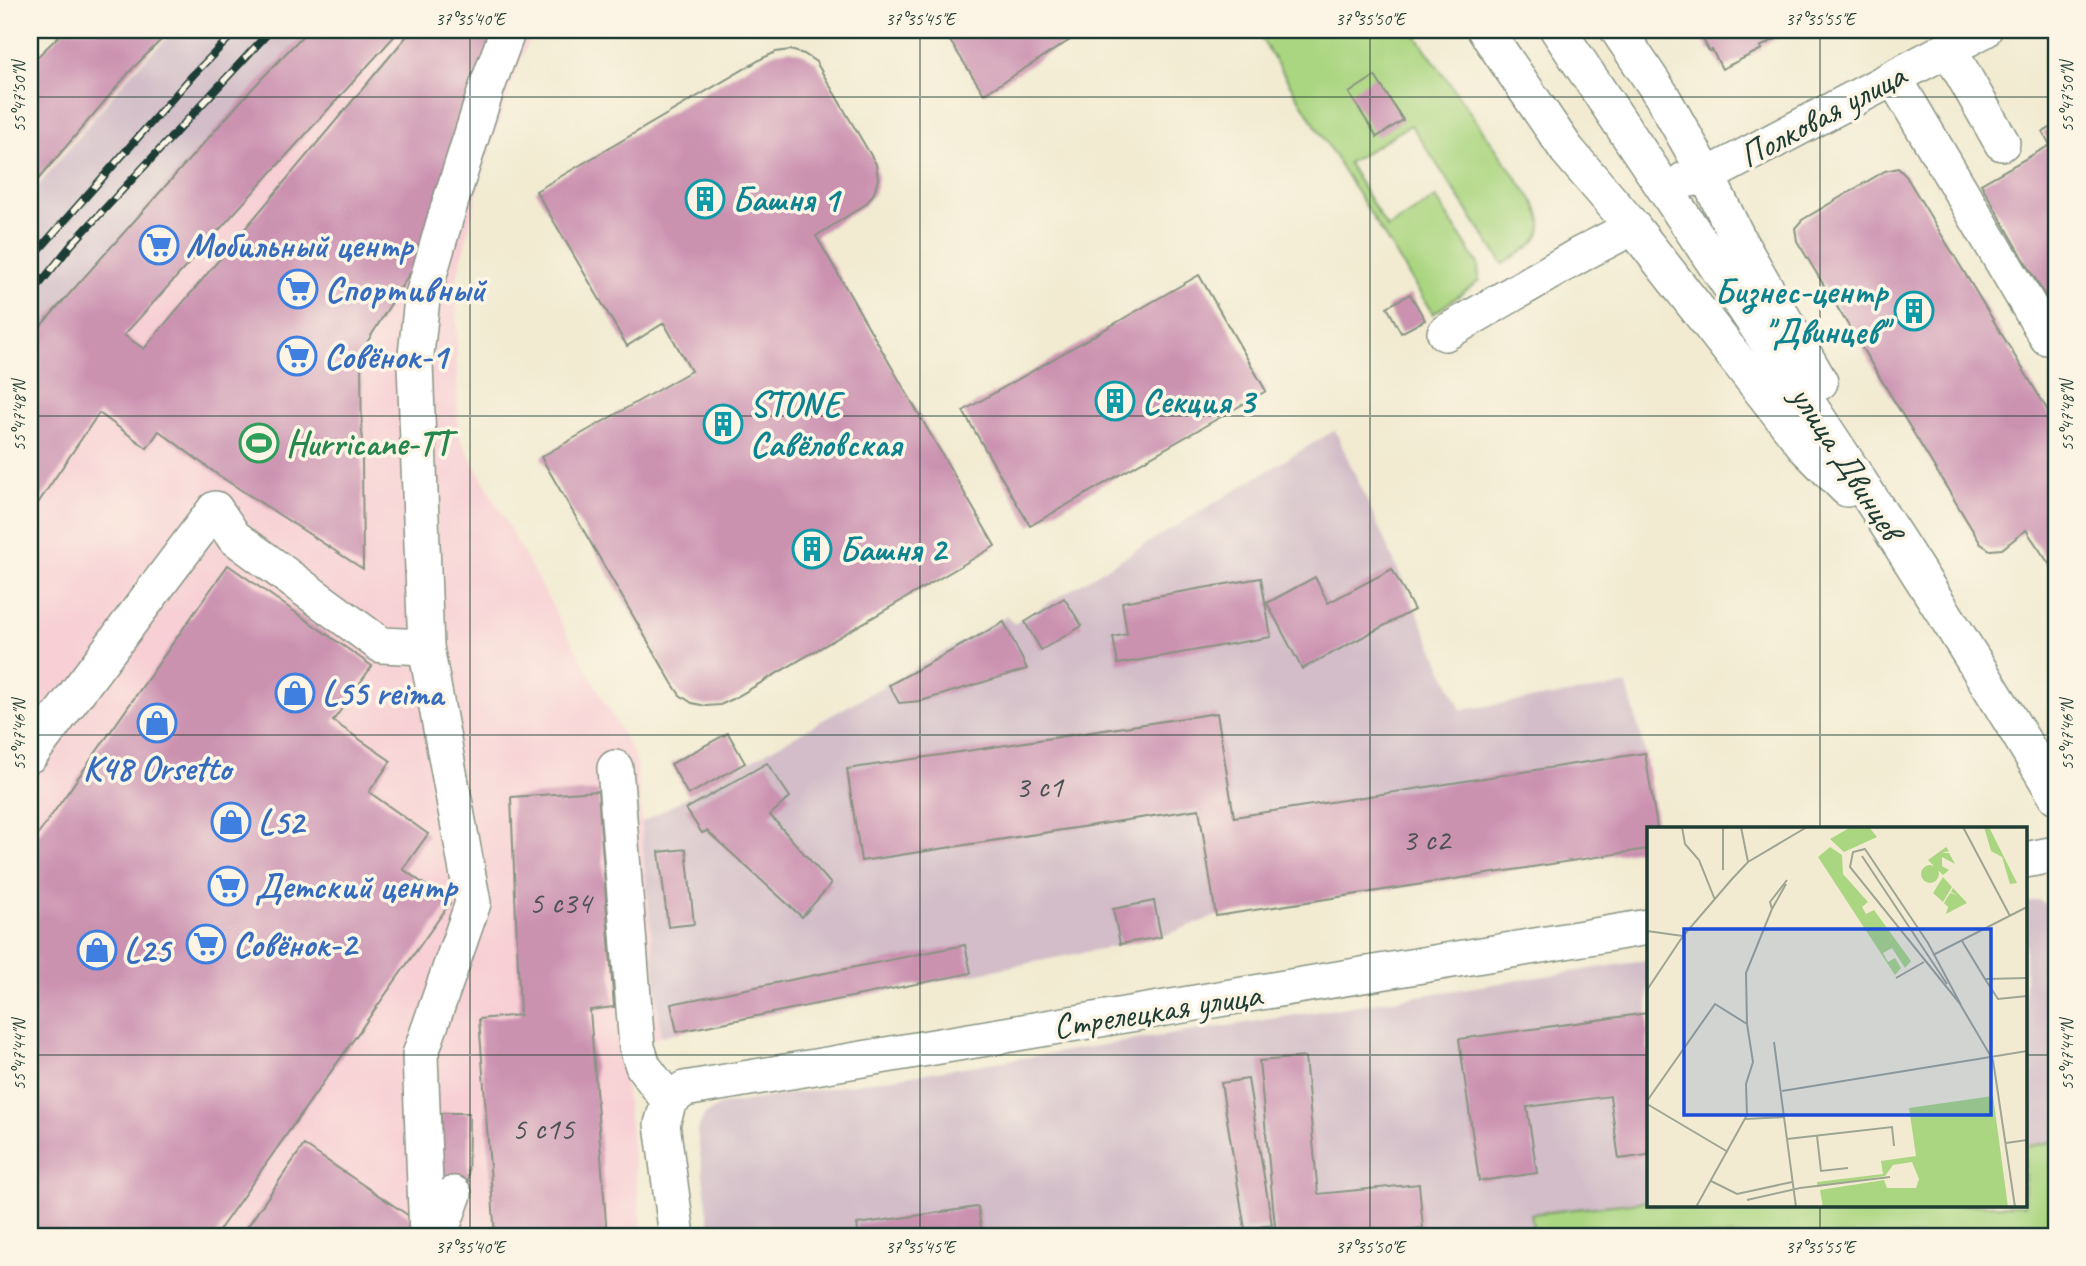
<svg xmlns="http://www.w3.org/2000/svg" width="2086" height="1266" font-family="Caveat,sans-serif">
<rect width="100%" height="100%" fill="#fcf5e5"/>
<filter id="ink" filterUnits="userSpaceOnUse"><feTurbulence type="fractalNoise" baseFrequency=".0143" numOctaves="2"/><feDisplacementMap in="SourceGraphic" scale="14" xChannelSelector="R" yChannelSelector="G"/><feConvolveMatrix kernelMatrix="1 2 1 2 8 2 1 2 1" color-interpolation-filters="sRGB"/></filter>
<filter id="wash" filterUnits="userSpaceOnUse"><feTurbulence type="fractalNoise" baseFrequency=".00686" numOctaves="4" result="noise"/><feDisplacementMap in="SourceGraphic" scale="28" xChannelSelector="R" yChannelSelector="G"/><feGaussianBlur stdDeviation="1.57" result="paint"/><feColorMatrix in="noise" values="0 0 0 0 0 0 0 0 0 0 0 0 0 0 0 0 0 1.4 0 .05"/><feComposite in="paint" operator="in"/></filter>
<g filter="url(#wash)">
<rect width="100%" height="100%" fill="#f2ebd2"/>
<polygon fill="#f7cfd4" points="308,30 534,30 516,70 481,176 456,283 458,434 636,759 661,1036 637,1047 624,1076 643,1236 30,1236 30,338"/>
<g fill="#d2bdc8">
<polygon points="175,30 308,30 30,338 30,195 132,72"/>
<polygon points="1335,430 1461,710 1627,685 1645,753 1657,828 1648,828 1648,849 1216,916 1161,937 661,1036 641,823 1007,616 1014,624"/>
<polygon points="2039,900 2056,911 2056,1141 2025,1147 2025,902"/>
<polygon points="1648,960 1648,1201 1532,1214 1534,1236 711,1236 697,1131 704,1115 721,1105"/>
</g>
<g fill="#abd681" stroke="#658a5a" stroke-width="2">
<path d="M1256 30H1412L1535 204C1553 239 1530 246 1503 264L1411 125 1348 163 1387 228 1436 198 1478 264 1479 281 1433 314Z"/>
<polygon points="2056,1141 2056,1236 1534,1236 1531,1214 1648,1201 1648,1205 2025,1205 2025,1147"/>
</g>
<g id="blocks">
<g fill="#cb92b0">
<polygon points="65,30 171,30 132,69 30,189 30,64"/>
<polygon points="308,30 400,30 124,335 144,349 412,30 501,30 430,246 408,276 361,352 363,569 218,475 159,431 147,448 99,413 30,515 30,338 251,90"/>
<polygon points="943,30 1086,30 984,94"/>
<polygon points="1694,30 1793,30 1760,47 1762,49 1722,69 1712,50 1709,51 1701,35 1698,37"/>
<polygon points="790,50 804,54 816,62 876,164 878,179 874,193 866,204 816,236 995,546 733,699 720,705 706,706 692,703 680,695 672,683 541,457 691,371 664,323 627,346 536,191 763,58 776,52"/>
<polygon points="1375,76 1403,120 1377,137 1349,93"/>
<polygon points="2056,125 2056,315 1981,184 2050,145 2043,132"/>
<polygon points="1898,168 1906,176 2056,424 2056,574 2026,530 2002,549 1990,550 1981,544 1797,241 1795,228 1802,220 1885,171"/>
<polygon points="1199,275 1266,391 1030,526 963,411"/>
<polygon points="1410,294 1425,320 1401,333 1387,307"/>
<polygon points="228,565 372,666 333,721 391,761 369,792 428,834 403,869 450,903 215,1236 30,1236 30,846"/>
<polygon points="1392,569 1414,610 1302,669 1267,603 1315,577 1328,603"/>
<polygon points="1261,578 1271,637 1118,664 1113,637 1127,634 1122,602"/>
<polygon points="1064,598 1082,626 1041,650 1025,622"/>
<polygon points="1004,622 1027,669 921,701 899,703 889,685"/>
<polygon points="1217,713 1234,817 1645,753 1657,828 1648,828 1648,849 1216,916 1199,809 861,861 847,769"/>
<polygon points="728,733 745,763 688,795 671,764"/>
<polygon points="767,763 790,797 770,815 831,884 802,917 707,831 702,833 686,809"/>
<polygon points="598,791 614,1007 590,1010 607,1236 495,1236 479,1019 520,1015 511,797"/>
<polygon points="686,849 694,924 668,927 659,852"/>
<polygon points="1154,901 1161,937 1120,944 1113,909"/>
<polygon points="965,945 971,973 677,1032 671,1004"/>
<polygon points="1648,1013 1648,1155 1619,1159 1610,1096 1527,1107 1537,1173 1479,1181 1459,1039"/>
<polygon points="1305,1057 1318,1194 1419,1184 1423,1228 1334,1236 1276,1236 1259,1061"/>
<polygon points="1248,1079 1272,1225 1245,1229 1221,1083"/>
<polygon points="441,1113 469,1113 468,1194 440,1194"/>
<polygon points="304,1145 421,1224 414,1236 241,1236"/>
<polygon points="978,1207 982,1236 859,1236 857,1224"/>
</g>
</g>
</g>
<g filter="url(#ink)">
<use href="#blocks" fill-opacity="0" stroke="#889483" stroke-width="2"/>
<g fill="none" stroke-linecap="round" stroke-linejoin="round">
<defs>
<g id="minor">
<polyline points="1485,30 1567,150 1633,227 1807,449 1847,489"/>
<path d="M1558 30C1727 283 1901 534 2056 796"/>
<polyline points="1618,30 1662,96 1707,176 1740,243 1820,382"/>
<polyline points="1948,48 2002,143"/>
<polyline points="1894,78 2047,337 2056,337"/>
<polyline points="1684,180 1707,176 1984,30"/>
<polyline points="1445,333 1583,253 1633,227"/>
<polyline points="30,755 215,509 234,537 381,645 426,647"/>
<polyline points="615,768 637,1047 643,1066 669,1101"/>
<polyline points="2025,860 2056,854"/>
<polyline points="669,1101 684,1089 1648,927"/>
<polyline points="669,1101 662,1124 677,1236"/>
<polyline points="427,1236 420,1055 473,903 426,647 415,364 422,299 446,216 487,87 508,30"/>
<polyline points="439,1236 454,1194"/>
</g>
</defs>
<use href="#minor" stroke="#889483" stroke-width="38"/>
<use href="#minor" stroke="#fff" stroke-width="35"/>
<defs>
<g id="rail">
<polyline points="30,260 193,75 237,30"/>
<polyline points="30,296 72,244 271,30"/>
</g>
</defs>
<use href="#rail" stroke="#1f3d34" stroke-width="8"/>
<use href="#rail" stroke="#fcf5e5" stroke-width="5" stroke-dasharray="16" stroke-linecap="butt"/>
</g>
</g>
<path fill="none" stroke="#1f3d34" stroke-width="2" stroke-opacity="0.45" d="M470 30V1236M920 30V1236M1370 30V1236M1820 30V828M30 97H2056M30 416H2056M30 735H2056M30 1055H1648M2025 1055H2056M1820 1205V1236"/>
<defs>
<symbol id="building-ring" viewBox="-11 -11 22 22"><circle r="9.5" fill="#fcf5e5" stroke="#0f9aa8" stroke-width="1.5"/><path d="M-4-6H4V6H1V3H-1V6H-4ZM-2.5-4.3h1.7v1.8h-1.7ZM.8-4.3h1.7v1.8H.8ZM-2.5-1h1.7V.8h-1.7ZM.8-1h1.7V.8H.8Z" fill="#0f9aa8"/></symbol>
<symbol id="supermarket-ring" viewBox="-11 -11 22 22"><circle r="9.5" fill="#fcf5e5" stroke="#3f7fe0" stroke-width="1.5"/><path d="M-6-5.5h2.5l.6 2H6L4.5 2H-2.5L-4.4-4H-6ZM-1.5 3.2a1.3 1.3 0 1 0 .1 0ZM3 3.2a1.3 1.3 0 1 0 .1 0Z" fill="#3f7fe0"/></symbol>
<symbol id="stadium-ring" viewBox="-11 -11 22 22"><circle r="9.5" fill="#fcf5e5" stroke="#2e9e5b" stroke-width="1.5"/><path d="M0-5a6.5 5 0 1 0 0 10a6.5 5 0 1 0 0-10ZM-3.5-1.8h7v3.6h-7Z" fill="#2e9e5b"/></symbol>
<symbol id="shop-ring" viewBox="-11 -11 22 22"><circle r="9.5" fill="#fcf5e5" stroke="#3f7fe0" stroke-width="1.5"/><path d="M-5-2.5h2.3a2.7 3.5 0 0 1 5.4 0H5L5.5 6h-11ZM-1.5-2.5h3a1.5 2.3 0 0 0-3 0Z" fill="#3f7fe0"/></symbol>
</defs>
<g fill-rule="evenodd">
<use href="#building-ring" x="683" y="177" width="44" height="44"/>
<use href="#supermarket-ring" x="137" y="223" width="44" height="44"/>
<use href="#supermarket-ring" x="276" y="267" width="44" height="44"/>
<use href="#building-ring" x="1892" y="289" width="44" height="44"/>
<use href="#supermarket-ring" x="275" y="334" width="44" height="44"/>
<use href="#building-ring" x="1093" y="379" width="44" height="44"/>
<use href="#building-ring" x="701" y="402" width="44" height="44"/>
<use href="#stadium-ring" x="237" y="421" width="44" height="44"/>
<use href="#building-ring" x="790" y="527" width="44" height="44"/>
<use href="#shop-ring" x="273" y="671" width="44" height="44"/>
<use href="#shop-ring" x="135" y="701" width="44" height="44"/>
<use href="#shop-ring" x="209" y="800" width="44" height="44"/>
<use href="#supermarket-ring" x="206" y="864" width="44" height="44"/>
<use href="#supermarket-ring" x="184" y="922" width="44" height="44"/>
<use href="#shop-ring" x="75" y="928" width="44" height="44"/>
</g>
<g text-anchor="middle" stroke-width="7" stroke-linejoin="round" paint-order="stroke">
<g font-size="32" fill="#4a5253">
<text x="1039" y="797">3 с1</text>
<text x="1426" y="850">3 с2</text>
<text x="560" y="913">5 с34</text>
<text x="543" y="1139">5 с15</text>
</g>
<g font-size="35" fill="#1f3d34" stroke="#fcf5e5">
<text transform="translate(1822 115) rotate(-28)" y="12">Полковая улица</text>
<text transform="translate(1847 462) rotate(57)" y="12">улица Двинцев</text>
<text transform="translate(1157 1010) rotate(-9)" y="12">Стрелецкая улица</text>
</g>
<g font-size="35" font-weight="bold" fill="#0d838f" stroke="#fcf5e5" text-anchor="start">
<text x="732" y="211">Башня 1</text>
<text x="1887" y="303" text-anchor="end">Бизнес-центр<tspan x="1887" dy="40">"Двинцев"</tspan></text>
<text x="1142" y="413">Секция 3</text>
<text x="750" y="416">STONE<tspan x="750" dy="40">Савёловская</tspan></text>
<text x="839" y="561">Башня 2</text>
</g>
<g font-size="35" font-weight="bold" fill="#366cbe" stroke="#fcf5e5" text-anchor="start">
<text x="186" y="257">Мобильный центр</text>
<text x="325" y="301">Спортивный</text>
<text x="324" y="368">Совёнок-1</text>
<text x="322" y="705">L55 reima</text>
<text x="157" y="780" text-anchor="middle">K48 Orsetto</text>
<text x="258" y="834">L52</text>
<text x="255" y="898">Детский центр</text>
<text x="233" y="956">Совёнок-2</text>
<text x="124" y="962">L25</text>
</g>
<g font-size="35" font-weight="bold" fill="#27864d" stroke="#fcf5e5" text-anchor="start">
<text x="286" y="455">Hurricane-TT</text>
</g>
</g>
<g transform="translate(1647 827)">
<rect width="380" height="380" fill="#f2ebd2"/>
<path d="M204 0H222L230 10 197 25 183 12ZM337 0H342L370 56 363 57 355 30 344 24ZM183 20 195 28 196 47 221 75 215 80 219 87 227 83 264 134 258 141 245 121 236 126 241 135 248 131 254 141 248 148 171 30ZM299 20 302 24 295 26H302L308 37 295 30V39L302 43 296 48 281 33ZM274 47a9 9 0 1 1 18 0a9 9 0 1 1-18 0ZM296 50 305 60 296 75 286 66ZM306 61 320 76 299 87 301 80 297 76 303 66 310 68 304 65ZM346 269 361 380H176L173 363 237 353 240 361H269L272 352 265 335 246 338 238 349 170 360V355L236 347 234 334 269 329 262 281Z" fill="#abd681"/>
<path fill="none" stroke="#9ea593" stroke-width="2" d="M35 0 38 17 52 33 68 73M76 0V43M94 0 101 35M316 0 363 89M218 22 281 116 314 178 203 40 206 25ZM215 29 300 157M125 82 139 57M0 104 36 109M315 114 338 152 380 151M286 128 380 80M249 151 277 135M338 152 351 172 380 169M0 163 36 109 85 52 101 35 160 0M313 177 346 233 368 380M127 215 149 380M135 264 380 224M0 274 68 177 100 197M0 277 81 325M98 292 137 290M170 309 174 344 201 341M140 312 245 300 247 319M359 316 380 313M64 354 90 367 145 355M100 373 153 361 243 350M49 380 100 288 99 257 106 235 100 197 99 146 125 82 123 75 140 53"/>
<path fill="#1d4ed8" fill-opacity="0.15" stroke="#1d4ed8" stroke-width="3.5" d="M37 102H344V288H37Z"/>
<rect width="380" height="380" fill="none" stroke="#1f3d34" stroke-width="3.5"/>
</g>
<rect width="2086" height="1266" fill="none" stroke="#fcf5e5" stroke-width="77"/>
<rect x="38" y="38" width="2010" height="1190" fill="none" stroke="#1f3d34" stroke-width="2.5"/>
<g font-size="18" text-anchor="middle" fill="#1f3d34">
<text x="470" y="25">37°35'40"E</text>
<text x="920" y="25">37°35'45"E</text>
<text x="1370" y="25">37°35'50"E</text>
<text x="1820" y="25">37°35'55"E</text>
<text transform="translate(19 97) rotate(-90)" y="6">55°47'50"N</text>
<text transform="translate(2067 97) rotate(-90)" y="6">55°47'50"N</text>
<text transform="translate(19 416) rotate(-90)" y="6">55°47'48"N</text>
<text transform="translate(2067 416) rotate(-90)" y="6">55°47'48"N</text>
<text transform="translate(19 735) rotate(-90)" y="6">55°47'46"N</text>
<text transform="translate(2067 735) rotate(-90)" y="6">55°47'46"N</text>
<text transform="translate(19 1055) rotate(-90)" y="6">55°47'44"N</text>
<text transform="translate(2067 1055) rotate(-90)" y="6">55°47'44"N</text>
<text x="470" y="1253">37°35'40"E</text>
<text x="920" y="1253">37°35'45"E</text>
<text x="1370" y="1253">37°35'50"E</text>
<text x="1820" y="1253">37°35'55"E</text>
</g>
</svg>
